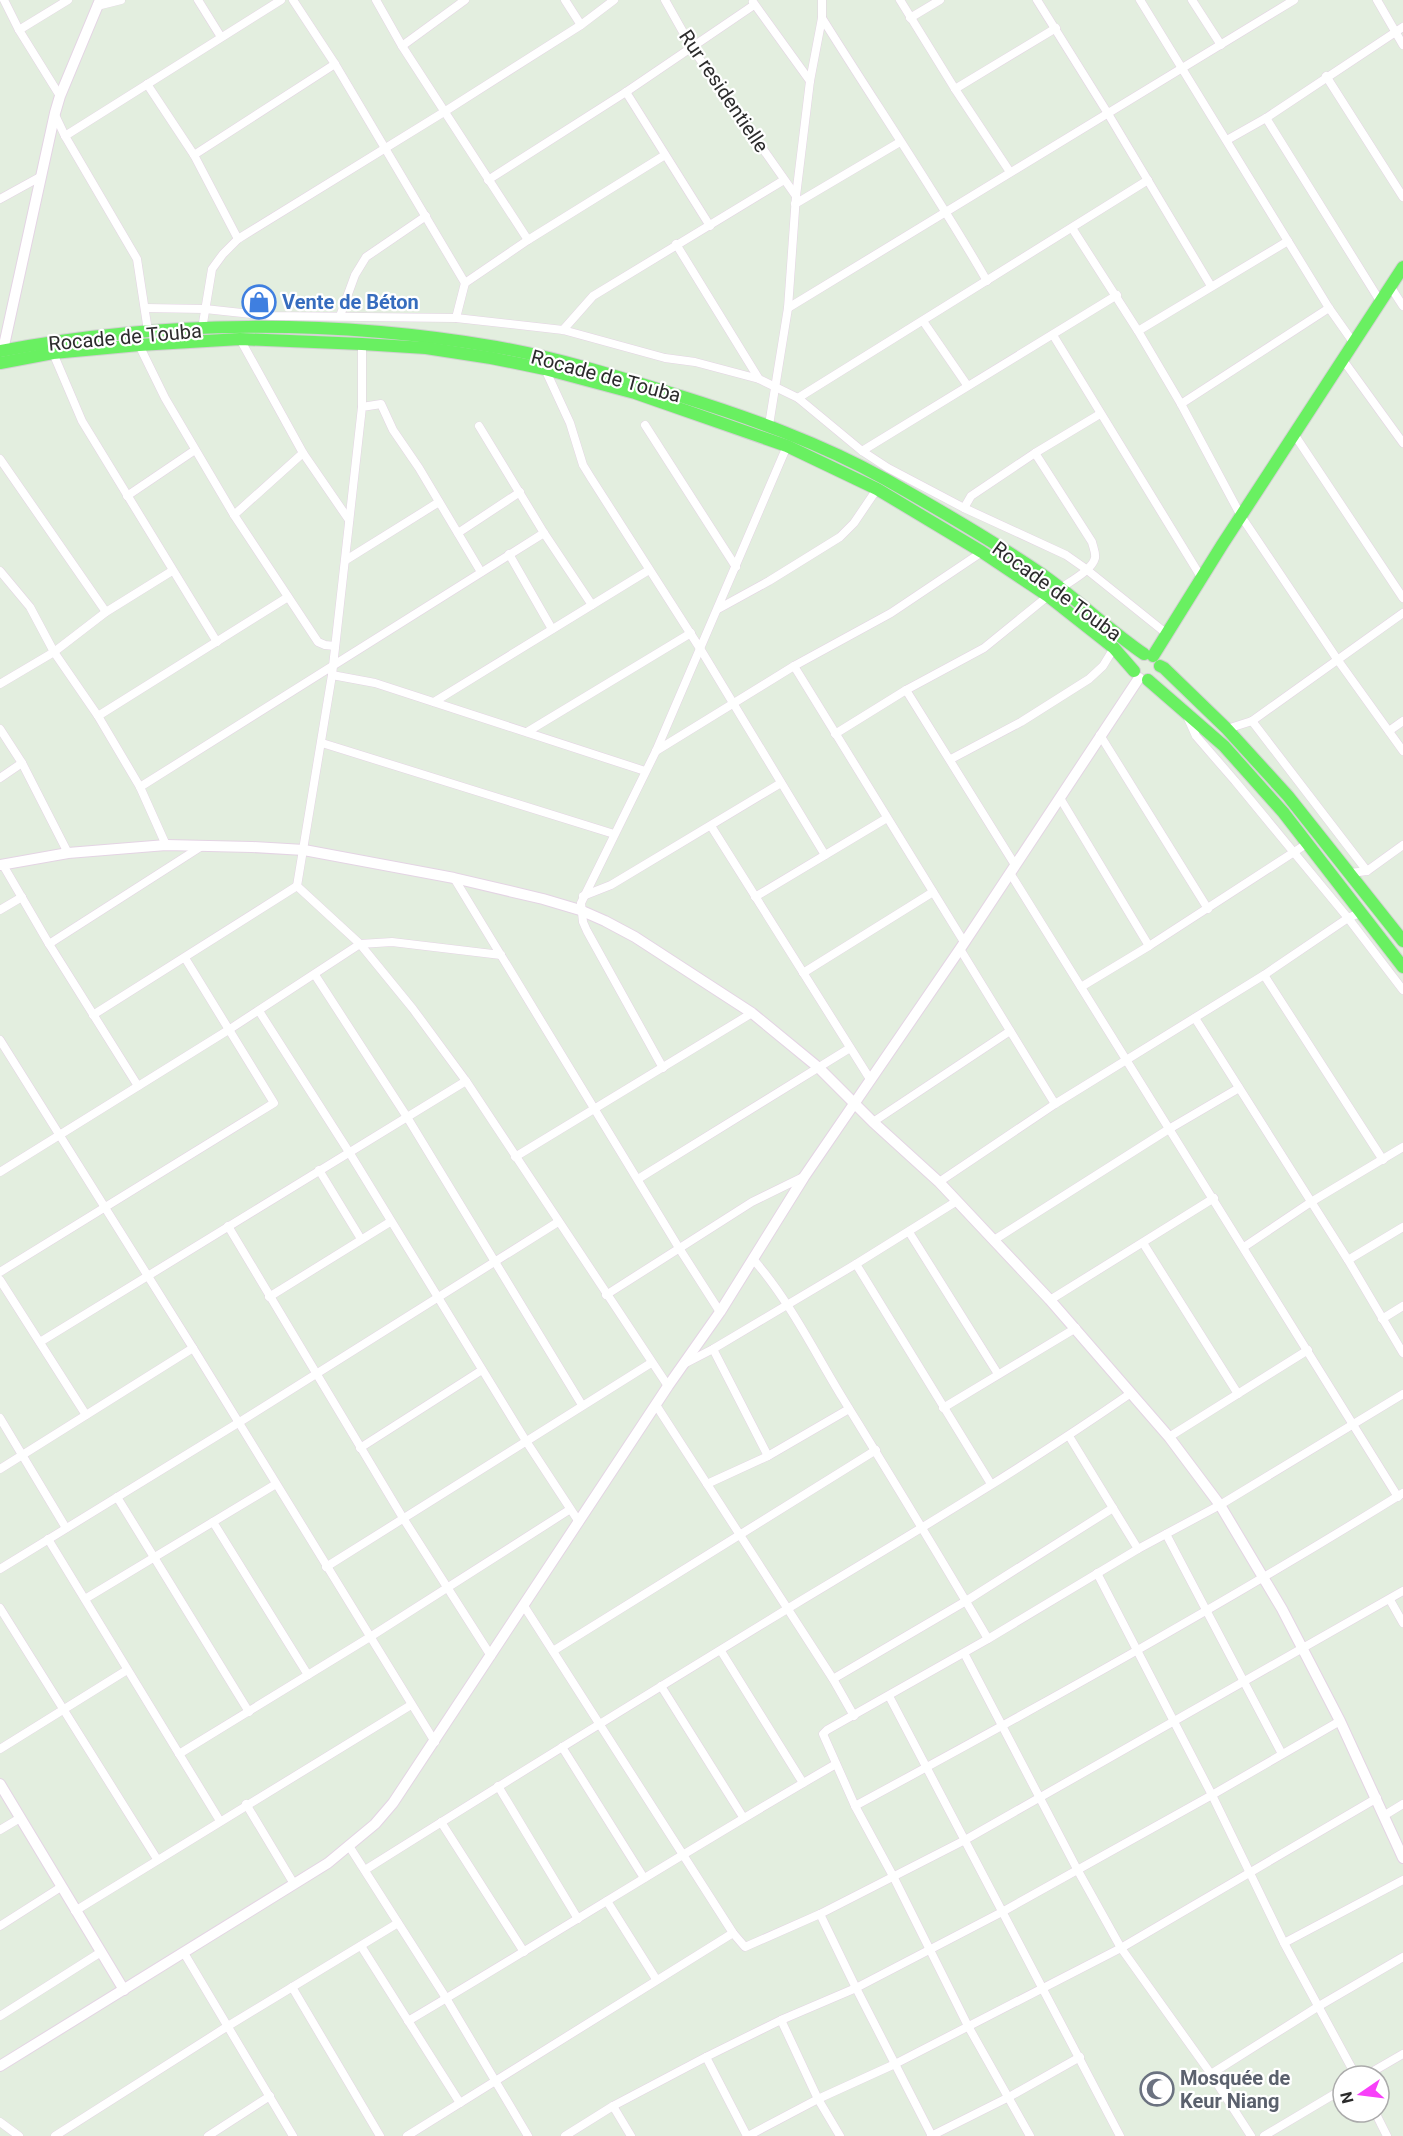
<svg xmlns="http://www.w3.org/2000/svg" width="1403" height="2136" font-family="Roboto,sans-serif">
<rect width="100%" height="100%" fill="#e3eedf"/>
<g fill="none" stroke-linecap="round" stroke-linejoin="round">
<defs>
<g id="street">
<polyline points="4,0 19,30 60,96"/>
<polyline points="198,0 221,37"/>
<polyline points="293,0 335,64 465,283"/>
<polyline points="376,0 402,46 528,240"/>
<polyline points="565,0 581,25"/>
<polyline points="665,0 692,48 796,196"/>
<polyline points="900,0 955,89 1010,172"/>
<polyline points="1037,0 1107,112 1211,286"/>
<polyline points="1140,0 1329,308 1353,342"/>
<polyline points="1192,0 1221,45"/>
<polyline points="1377,0 1403,45"/>
<polyline points="753,2 810,81"/>
<polyline points="97,6 121,0"/>
<path d="M822 18C877 106 935 191 987 281"/>
<polyline points="910,18 940,0"/>
<polyline points="19,30 68,0"/>
<polyline points="402,46 465,0"/>
<polyline points="1326,76 1403,197"/>
<polyline points="147,84 194,155 238,239"/>
<polyline points="955,89 1056,28"/>
<polyline points="626,92 710,226"/>
<polyline points="55,115 65,136 137,259 148,331"/>
<polyline points="1266,118 1380,301"/>
<polyline points="65,136 281,0"/>
<polyline points="1227,140 1266,118 1403,27"/>
<polyline points="194,155 335,64"/>
<polyline points="488,180 626,92 754,5"/>
<polyline points="0,199 40,177"/>
<polyline points="795,204 900,142"/>
<polyline points="1072,228 1138,331 1181,404 1241,516 1337,659 1403,751"/>
<polyline points="676,244 759,379"/>
<polyline points="1390,286 1403,306"/>
<polyline points="145,308 205,309 271,316 456,318 563,330 665,358 695,362 759,379 798,398 862,451 888,468 964,508 1066,555 1086,569 1167,634"/>
<polyline points="788,308 1294,0"/>
<polyline points="340,316 355,275 366,257 426,216"/>
<polyline points="456,318 465,283 528,240 665,155"/>
<polyline points="923,321 967,385"/>
<polyline points="202,329 212,269 223,254 238,239 444,112 581,25 614,0"/>
<polyline points="563,330 593,296 784,180"/>
<polyline points="1138,331 1288,241"/>
<polyline points="1053,335 1201,577"/>
<polyline points="240,339 303,453 349,520"/>
<polyline points="362,344 362,407"/>
<polyline points="139,345 165,398 234,515 318,642 325,645 335,646"/>
<polyline points="53,353 82,421 217,642"/>
<polyline points="1343,360 1403,443"/>
<polyline points="545,369 570,423 583,465 591,478 701,650 825,855"/>
<polyline points="798,398 1148,180"/>
<polyline points="1181,404 1329,308"/>
<polyline points="645,425 736,567"/>
<polyline points="769,425 788,308 796,196 810,81 822,18 822,0"/>
<polyline points="479,426 544,533 592,605"/>
<polyline points="1294,434 1403,598"/>
<polyline points="862,451 1117,295"/>
<path d="M1035 453 1092 542C1093 547 1096 553 1095 558 1092 570 1071 581 1061 588"/>
<polyline points="0,459 106,612"/>
<polyline points="127,496 195,450"/>
<polyline points="964,508 971,496 1035,453 1100,414"/>
<polyline points="234,515 303,453"/>
<polyline points="458,533 520,492"/>
<polyline points="509,554 552,629"/>
<polyline points="346,560 439,502"/>
<polyline points="0,571 30,607 54,652 98,716 140,787 166,845"/>
<polyline points="481,572 419,468 393,430 381,404 362,407 332,675 297,886 360,944 413,1009 466,1081 668,1386"/>
<polyline points="718,609 769,581 840,537 854,523 877,489"/>
<polyline points="794,666 964,942"/>
<polyline points="332,675 375,683 645,771"/>
<polyline points="0,684 54,652 106,612 172,571"/>
<polyline points="906,690 1015,865"/>
<polyline points="434,702 649,570"/>
<polyline points="98,716 288,597"/>
<polyline points="1187,716 1196,736 1235,781 1348,918 1403,990"/>
<polyline points="1252,721 1367,871"/>
<polyline points="0,729 22,763 68,853"/>
<polyline points="1227,729 1252,721 1403,613"/>
<polyline points="1389,731 1403,721"/>
<polyline points="527,732 691,633"/>
<polyline points="835,734 906,690 984,648 1048,596"/>
<polyline points="1100,735 1208,909"/>
<polyline points="322,743 614,834"/>
<polyline points="656,751 794,666 891,613 982,552"/>
<polyline points="951,759 1021,722 1089,679 1103,666 1114,648"/>
<polyline points="0,778 22,763"/>
<polyline points="140,787 544,533"/>
<polyline points="1060,798 1149,946"/>
<polyline points="711,826 870,1079"/>
<polyline points="3,865 49,944 138,1086"/>
<polyline points="1010,873 1398,1497"/>
<polyline points="1350,873 1367,871 1403,845"/>
<polyline points="454,878 679,1248 720,1312"/>
<polyline points="583,896 611,885 781,783"/>
<polyline points="755,897 887,818"/>
<polyline points="0,910 22,897"/>
<polyline points="49,944 202,846"/>
<polyline points="960,949 1055,1104"/>
<polyline points="803,973 933,892"/>
<polyline points="315,975 407,1117 582,1405"/>
<polyline points="1264,975 1383,1160"/>
<polyline points="1081,987 1149,946 1308,843"/>
<polyline points="259,1011 349,1152 526,1441 579,1522"/>
<polyline points="93,1015 297,886"/>
<polyline points="1195,1018 1348,1260 1403,1353"/>
<polyline points="0,1040 193,1348 435,1742"/>
<polyline points="663,1068 587,931 583,922 581,903 656,751 787,446"/>
<polyline points="873,1122 1010,1031"/>
<polyline points="515,1157 752,1013"/>
<polyline points="319,1170 361,1239"/>
<polyline points="0,1172 230,1029 360,944 392,942 501,955"/>
<polyline points="638,1179 850,1048"/>
<polyline points="939,1182 1055,1104 1264,975 1348,918 1362,912"/>
<polyline points="228,1226 403,1518 491,1656"/>
<polyline points="909,1232 998,1374"/>
<polyline points="994,1240 1169,1129 1239,1088"/>
<polyline points="1143,1243 1238,1394"/>
<polyline points="1244,1247 1311,1202 1403,1147"/>
<path d="M753 1259C789 1300 814 1351 842 1397 891 1477 941 1558 988 1639"/>
<polyline points="1348,1260 1403,1227"/>
<polyline points="856,1264 991,1484"/>
<polyline points="0,1272 274,1103 185,958"/>
<polyline points="0,1280 86,1415"/>
<polyline points="606,1295 752,1202 803,1177"/>
<polyline points="269,1297 390,1222"/>
<polyline points="1050,1300 1214,1198"/>
<polyline points="1382,1319 1403,1306"/>
<polyline points="40,1342 466,1081"/>
<polyline points="713,1349 768,1456"/>
<polyline points="684,1364 713,1349 856,1264 957,1201"/>
<polyline points="656,1405 833,1679 854,1716"/>
<polyline points="943,1408 1076,1328"/>
<polyline points="0,1418 66,1528"/>
<polyline points="1069,1436 1138,1549"/>
<polyline points="1169,1437 1308,1350"/>
<polyline points="360,1448 482,1370"/>
<polyline points="0,1469 193,1348"/>
<polyline points="707,1484 768,1456 849,1409"/>
<polyline points="117,1497 249,1712"/>
<polyline points="213,1522 308,1675"/>
<polyline points="1166,1534 1282,1754"/>
<polyline points="48,1539 220,1821"/>
<polyline points="326,1567 651,1363"/>
<polyline points="0,1569 238,1423 558,1222"/>
<polyline points="1097,1573 1212,1795 1284,1943 1356,2076"/>
<polyline points="85,1599 276,1484"/>
<polyline points="1390,1600 1403,1623"/>
<polyline points="524,1606 733,1933 745,1947 820,1914 965,1840 1403,1591"/>
<polyline points="0,1608 157,1859"/>
<polyline points="553,1651 876,1450"/>
<polyline points="721,1651 803,1783"/>
<polyline points="964,1653 1077,1869 1121,1948 1211,2074 1251,2136"/>
<polyline points="833,1679 966,1601 1113,1508"/>
<polyline points="661,1686 743,1817"/>
<polyline points="889,1696 1120,2136"/>
<polyline points="562,1747 644,1878"/>
<polyline points="0,1749 127,1670"/>
<polyline points="179,1754 370,1637 569,1510"/>
<polyline points="498,1786 578,1919"/>
<polyline points="246,1804 294,1884"/>
<path d="M855 1806C1040 1706 1224 1604 1403 1493"/>
<polyline points="1385,1815 1403,1804"/>
<polyline points="441,1822 524,1952"/>
<polyline points="0,1830 20,1818"/>
<polyline points="349,1846 446,1998 528,2136"/>
<path d="M365 1870C508 1780 653 1691 797 1603 910 1535 1023 1468 1131 1393"/>
<polyline points="607,1901 656,1979"/>
<polyline points="75,1911 411,1705"/>
<polyline points="820,1914 856,1988 932,2136"/>
<polyline points="0,1926 61,1887"/>
<polyline points="1284,1943 1403,1880"/>
<polyline points="361,1946 460,2103"/>
<polyline points="184,1953 293,2136"/>
<polyline points="292,1987 380,2136"/>
<polyline points="0,2016 101,1952"/>
<polyline points="781,2020 818,2099 840,2136"/>
<path d="M408 2021C552 1936 692 1847 836 1764"/>
<polyline points="706,2057 747,2136"/>
<polyline points="1211,2074 1319,2006 1403,1957"/>
<polyline points="1365,2076 1403,2054"/>
<polyline points="613,2106 631,2136"/>
<polyline points="1375,2112 1387,2136"/>
<polyline points="0,2122 19,2136"/>
<polyline points="55,2136 228,2026 398,1923"/>
<polyline points="208,2136 270,2096"/>
<polyline points="407,2136 733,1933"/>
<polyline points="565,2136 613,2106 706,2057 781,2020 856,1988 1002,1912 1212,1795 1340,1721"/>
<polyline points="748,2136 818,2099 895,2064 1121,1948 1377,1798"/>
<polyline points="931,2136 1009,2097 1080,2057"/>
<polyline points="1030,2136 968,2026 893,1876 855,1806 823,1734 827,1730 988,1639 1138,1549 1220,1505 1403,1394"/>
<polyline points="1264,2136 1343,2089"/>
</g>
<g id="secondary">
<polyline points="3,350 55,113 60,96 100,0"/>
<polyline points="0,865 68,853 166,845 252,847 304,850 454,878 543,899 580,910 605,921 635,937 752,1013 819,1068 873,1122 939,1182 1050,1300 1169,1437 1220,1505 1282,1609 1340,1721 1403,1858"/>
<polyline points="0,1784 124,1990"/>
<polyline points="0,2066 328,1863 375,1824 393,1803 668,1386 720,1312 804,1177 960,949 1139,678"/>
</g>
<g id="primary">
<path d="M0 351C163 320 333 319 496 347 559 358 619 377 680 396 750 418 820 443 885 479 938 509 992 540 1043 575 1078 600 1109 630 1144 654"/>
<polyline points="0,363 53,353 139,345 240,339 362,344 426,348 491,358 545,369 635,393 787,446 877,489 982,552 1048,596 1114,648 1134,671"/>
<polyline points="1153,656 1222,545 1403,267"/>
<polyline points="1160,666 1164,668 1227,729 1288,796 1403,941"/>
<polyline points="1148,680 1224,746 1283,812 1403,967"/>
</g>
</defs>
<use href="#street" stroke="#e4d4e4" stroke-width="9"/>
<use href="#secondary" stroke="#e4d4e4" stroke-width="12"/>
<use href="#primary" stroke="#d1d1d1" stroke-width="14"/>
<use href="#street" stroke="#fff" stroke-width="8"/>
<use href="#secondary" stroke="#fff" stroke-width="10"/>
<use href="#primary" stroke="#69f061" stroke-width="12"/>
</g>
<defs>
<symbol id="shop-ring" viewBox="-11 -11 22 22"><circle r="9.5" fill="#fff" stroke="#3f7fe0" stroke-width="1.5"/><path d="M-5-2.5h2.3a2.7 3.5 0 0 1 5.4 0H5L5.5 6h-11ZM-1.5-2.5h3a1.5 2.3 0 0 0-3 0Z" fill="#3f7fe0"/></symbol>
<symbol id="mosque-ring" viewBox="-11 -11 22 22"><circle r="9.5" fill="#fff" stroke="#6b7280" stroke-width="1.5"/><path d="M3.5-4.9A6 6 0 1 0 3.5 4.9A5 5 0 1 1 3.5-4.9Z" fill="#6b7280"/></symbol>
</defs>
<g fill-rule="evenodd">
<use href="#shop-ring" x="240" y="283" width="38" height="38"/>
<use href="#mosque-ring" x="1138" y="2070" width="38" height="38"/>
</g>
<g text-anchor="middle" stroke-width="4.5" stroke-linejoin="round" paint-order="stroke">
<g font-size="20" fill="#2c2c2c" stroke="#fff">
<text transform="translate(724 91) rotate(56)" y="7">Rur residentielle</text>
<text transform="translate(125 337) rotate(-5)" y="7">Rocade de Touba</text>
<text transform="translate(606 376) rotate(15)" y="7">Rocade de Touba</text>
<text transform="translate(1057 591) rotate(36)" y="7">Rocade de Touba</text>
</g>
<g font-size="20" font-weight="bold" fill="#366cbe" stroke="#fff" text-anchor="start">
<text x="282" y="309">Vente de Béton</text>
</g>
<g font-size="20" font-weight="bold" fill="#5b616d" stroke="#fff" text-anchor="start">
<text x="1180" y="2085">Mosquée de<tspan x="1180" dy="23">Keur Niang</tspan></text>
</g>
</g>
<g transform="translate(1361 2094) rotate(256)"><circle r="28" fill="#ffffff" stroke="#ababab" stroke-width="1.5"/>
<path d="M0-4.5L10 22L0 15L-10 22Z" fill="#f840f9"/>
<text y="-9" font-size="16" font-weight="bold" text-anchor="middle" fill="#2c2c2c">N</text>
</g>
</svg>
